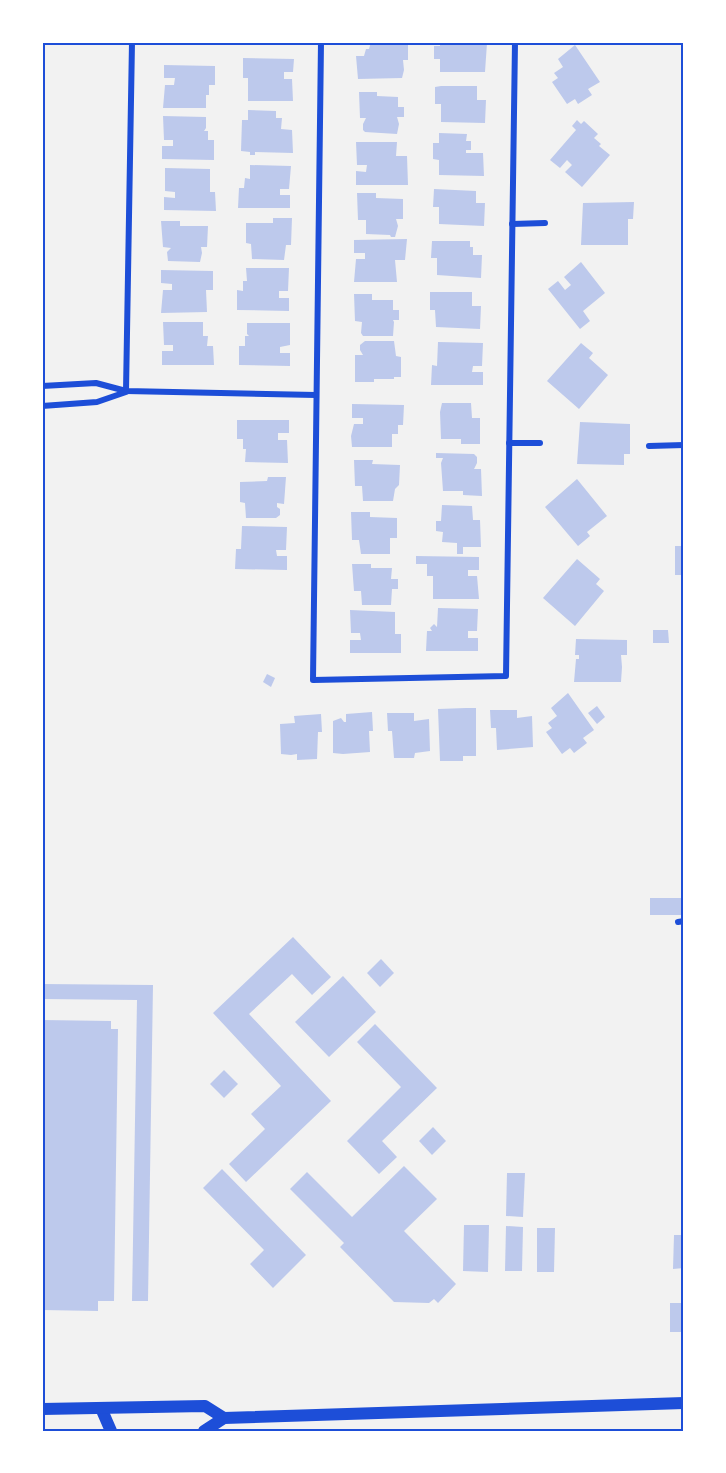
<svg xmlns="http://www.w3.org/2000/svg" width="726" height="1473" font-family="Karla,sans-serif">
<rect width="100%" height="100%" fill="#f2f2f2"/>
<g fill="#bdc9ec">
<polygon points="371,42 408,43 408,60 403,60 404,70 402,78 358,79 356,56 364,56 366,49 369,49"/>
<polygon points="440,42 487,43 485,72 440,72 440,59 434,59 434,46 440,46"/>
<polygon points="575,45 600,82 588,89 592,95 578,104 575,99 567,104 552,82 558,78 554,73 563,67 558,59"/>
<polygon points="243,58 294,59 293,72 284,72 284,79 292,79 293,101 248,101 248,78 243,78"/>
<polygon points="164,65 215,66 215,85 209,85 209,95 206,95 206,108 163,108 165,85 174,85 175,78 164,78"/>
<polygon points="441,86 477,86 477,100 486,100 485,123 441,122 441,104 435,104 435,87"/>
<polygon points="359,92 377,92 377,96 398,97 398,107 404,107 404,117 397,117 399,124 397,134 365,132 363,130 363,124 366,118 360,118"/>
<polygon points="248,110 276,111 276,118 282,118 281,129 292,130 293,153 255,152 255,155 250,155 250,152 241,151 242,120 248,120"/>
<polygon points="163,116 206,117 206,128 204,131 208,131 208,140 214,140 214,160 162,159 162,146 173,146 173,140 164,140"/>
<polygon points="577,120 581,124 584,121 598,134 594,138 601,144 599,146 610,155 582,187 565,172 572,165 567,160 560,168 550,160 576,130 572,126"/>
<polygon points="439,133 467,134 466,141 471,141 471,150 466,150 466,153 483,153 484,176 439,175 439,160 433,159 433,143 439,143"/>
<polygon points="356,142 397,142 396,156 407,156 408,185 356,185 356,171 366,172 367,165 357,165"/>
<polygon points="250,165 291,166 289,189 280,189 280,195 290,195 290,208 238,208 239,188 244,188 245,178 250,179"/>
<polygon points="165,168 210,169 210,192 215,192 216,211 164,210 164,197 175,198 175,192 165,191"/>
<polygon points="434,189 476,191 476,203 485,203 484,226 439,224 439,207 433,207"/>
<polygon points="357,193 376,193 376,198 403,199 403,219 396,219 398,226 395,237 391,237 390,235 366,234 366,220 358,220"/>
<polygon points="634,202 633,219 628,219 628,245 581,245 583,203"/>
<polygon points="273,218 292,218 291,245 286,245 284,260 252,259 251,244 246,243 246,223 273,223"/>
<polygon points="161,221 180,221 180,226 208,226 207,247 201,247 202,253 200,262 168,261 167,252 171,248 163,247"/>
<polygon points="407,239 405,260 395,260 397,282 354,282 356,259 365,259 365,253 354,253 354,240"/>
<polygon points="432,241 470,241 470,247 473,247 473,255 482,255 481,278 437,275 437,258 431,258"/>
<polygon points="581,262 605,293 583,311 590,321 580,329 548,289 558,281 565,290 571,285 564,277"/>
<polygon points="246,268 289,268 288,291 279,291 279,298 289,298 289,311 237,310 237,290 243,291 243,281 247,281"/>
<polygon points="161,270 213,271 213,290 206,290 207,312 161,313 163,290 172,290 172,284 161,283"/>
<polygon points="430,292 472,292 472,306 481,306 480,329 436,327 435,310 430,310"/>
<polygon points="354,294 372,294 372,300 393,300 393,310 399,310 399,320 393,320 394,322 393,336 363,336 361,333 362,322 355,321"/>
<polygon points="163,322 203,322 203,336 208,336 207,346 213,346 214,365 162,365 162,351 173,351 173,345 164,345"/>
<polygon points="247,323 290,323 290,345 280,347 280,353 290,353 290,366 239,365 239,346 245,346 245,336 249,336 247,334"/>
<polygon points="365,341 394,341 396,356 401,357 401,377 394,377 394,379 374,379 374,382 355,382 355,355 363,355 360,350 360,345"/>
<polygon points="438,342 483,343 482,366 473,366 472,372 483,372 483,385 431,385 432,365 437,366"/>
<polygon points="581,343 593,353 589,358 608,375 579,409 547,381"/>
<polygon points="442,403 471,403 472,418 480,418 480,444 461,444 461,439 441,439 440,412"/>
<polygon points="352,404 404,405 403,425 398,425 398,434 392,434 392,447 352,447 351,436 354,424 363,424 363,418 352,418"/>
<polygon points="237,420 289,420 289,433 278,433 278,440 287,440 288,463 245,462 246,449 243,449 243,439 237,439"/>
<polygon points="580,422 630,424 630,454 624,454 624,465 577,464"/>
<polygon points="436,453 474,454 477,457 477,463 474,469 481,469 482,496 463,495 463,491 443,491 441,463 443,458 436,458"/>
<polygon points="354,460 373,460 372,464 400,465 399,485 395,489 393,501 363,501 362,486 355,486"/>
<polygon points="268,477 286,477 284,504 277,503 277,507 280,509 280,515 276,518 246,518 245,503 240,502 240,482 267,481"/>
<polygon points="577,479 607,516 587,532 590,536 578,546 545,507"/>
<polygon points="442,505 472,506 473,520 480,520 481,547 463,547 463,554 457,554 457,543 442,542 443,532 436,531 436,521 441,521"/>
<polygon points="351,512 370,512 370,517 397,518 397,538 390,538 390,554 361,554 359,540 352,540"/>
<polygon points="242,526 287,527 286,550 276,550 277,556 287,556 287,570 235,569 236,549 241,549"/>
<rect x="675" y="546" width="9" height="29"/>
<polygon points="416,556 479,557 479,570 468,570 468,576 477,576 479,599 433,599 433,576 427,576 427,564 416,564"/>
<polygon points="577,559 600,579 596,584 604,591 575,626 543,598"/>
<polygon points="352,564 371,564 371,568 392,568 391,579 398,579 398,589 392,589 391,605 362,605 361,591 354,591"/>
<polygon points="438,608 478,609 477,631 468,631 468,638 478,638 478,651 426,651 427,631 432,631 430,628 434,624 437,627"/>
<polygon points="350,610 395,612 395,634 401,634 401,653 350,653 350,640 361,640 360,633 351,633"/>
<polygon points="653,630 668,630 669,643 653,643"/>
<polygon points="576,639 627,640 627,655 621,655 622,667 621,682 574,682 576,659 579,659 579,655 575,655"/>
<polygon points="267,674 275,678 271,687 263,682"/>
<polygon points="568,693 594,730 583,738 587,743 574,753 570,748 562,754 546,732 552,728 548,723 557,716 551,708"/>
<polygon points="597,706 605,717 597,724 588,713"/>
<polygon points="466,708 476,708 476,756 463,756 463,761 440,761 438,709"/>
<polygon points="490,710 517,710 517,718 532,716 533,747 497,750 496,728 491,728"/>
<polygon points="372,712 373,731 369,731 370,752 343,754 333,753 333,721 341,718 344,722 346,722 346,714"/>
<polygon points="387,713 414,713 414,721 429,719 430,751 415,753 414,758 394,758 392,731 388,731"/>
<polygon points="321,714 322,732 318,732 317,759 297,760 297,754 291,755 281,754 280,724 295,723 294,716"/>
<rect x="650" y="898" width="34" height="17"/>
<polygon points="293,937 331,977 312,995 292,974 249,1014 331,1101 246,1182 229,1164 265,1129 251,1114 281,1086 213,1013"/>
<polygon points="381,959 394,973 380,987 367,973"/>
<polygon points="343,976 376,1012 329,1057 295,1022"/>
<polygon points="42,984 153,985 148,1301 132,1301 137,1000 42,999"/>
<polygon points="42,1020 111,1021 111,1029 118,1029 114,1301 98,1301 98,1311 42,1310"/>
<polygon points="375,1024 437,1088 382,1141 397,1157 379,1174 347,1141 401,1087 357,1042"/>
<polygon points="224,1070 238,1084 224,1098 210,1084"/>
<polygon points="433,1127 446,1141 432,1155 419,1141"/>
<polygon points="404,1166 437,1199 404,1231 456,1284 438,1303 434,1299 429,1303 394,1302 340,1247 344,1243 290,1189 307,1172 352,1217"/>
<polygon points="222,1169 306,1255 273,1288 250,1264 264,1250 203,1188"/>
<polygon points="507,1173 525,1173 523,1217 506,1216"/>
<polygon points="464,1225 489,1225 488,1272 463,1271"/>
<polygon points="506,1226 523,1227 522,1271 505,1271"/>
<polygon points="537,1228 555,1228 554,1272 537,1272"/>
<polygon points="674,1235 684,1235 684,1268 673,1269"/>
<polygon points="681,1295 684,1295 684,1332 670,1332 670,1303 681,1303"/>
</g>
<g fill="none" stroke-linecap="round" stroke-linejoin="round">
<g stroke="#1d4ed8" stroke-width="6">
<polyline points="321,42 313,680 506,676 515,42"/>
<polyline points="512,224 545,223"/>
<polyline points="42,386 96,383 126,391 316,395"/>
<polyline points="126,391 132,42"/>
<polyline points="42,406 97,402 126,392"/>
<polyline points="509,443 540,443"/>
<polyline points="649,446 684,445"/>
<polyline points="678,922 684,921"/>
</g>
<g stroke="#1d4ed8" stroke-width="12">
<polyline points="101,1408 111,1431"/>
<polyline points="42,1409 205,1406 224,1418"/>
<polyline points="204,1431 224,1418 684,1403"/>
</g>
</g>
<rect width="726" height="1473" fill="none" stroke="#ffffff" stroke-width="87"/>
<rect x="44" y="44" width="638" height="1386" fill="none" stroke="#1d4ed8" stroke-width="2"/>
</svg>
